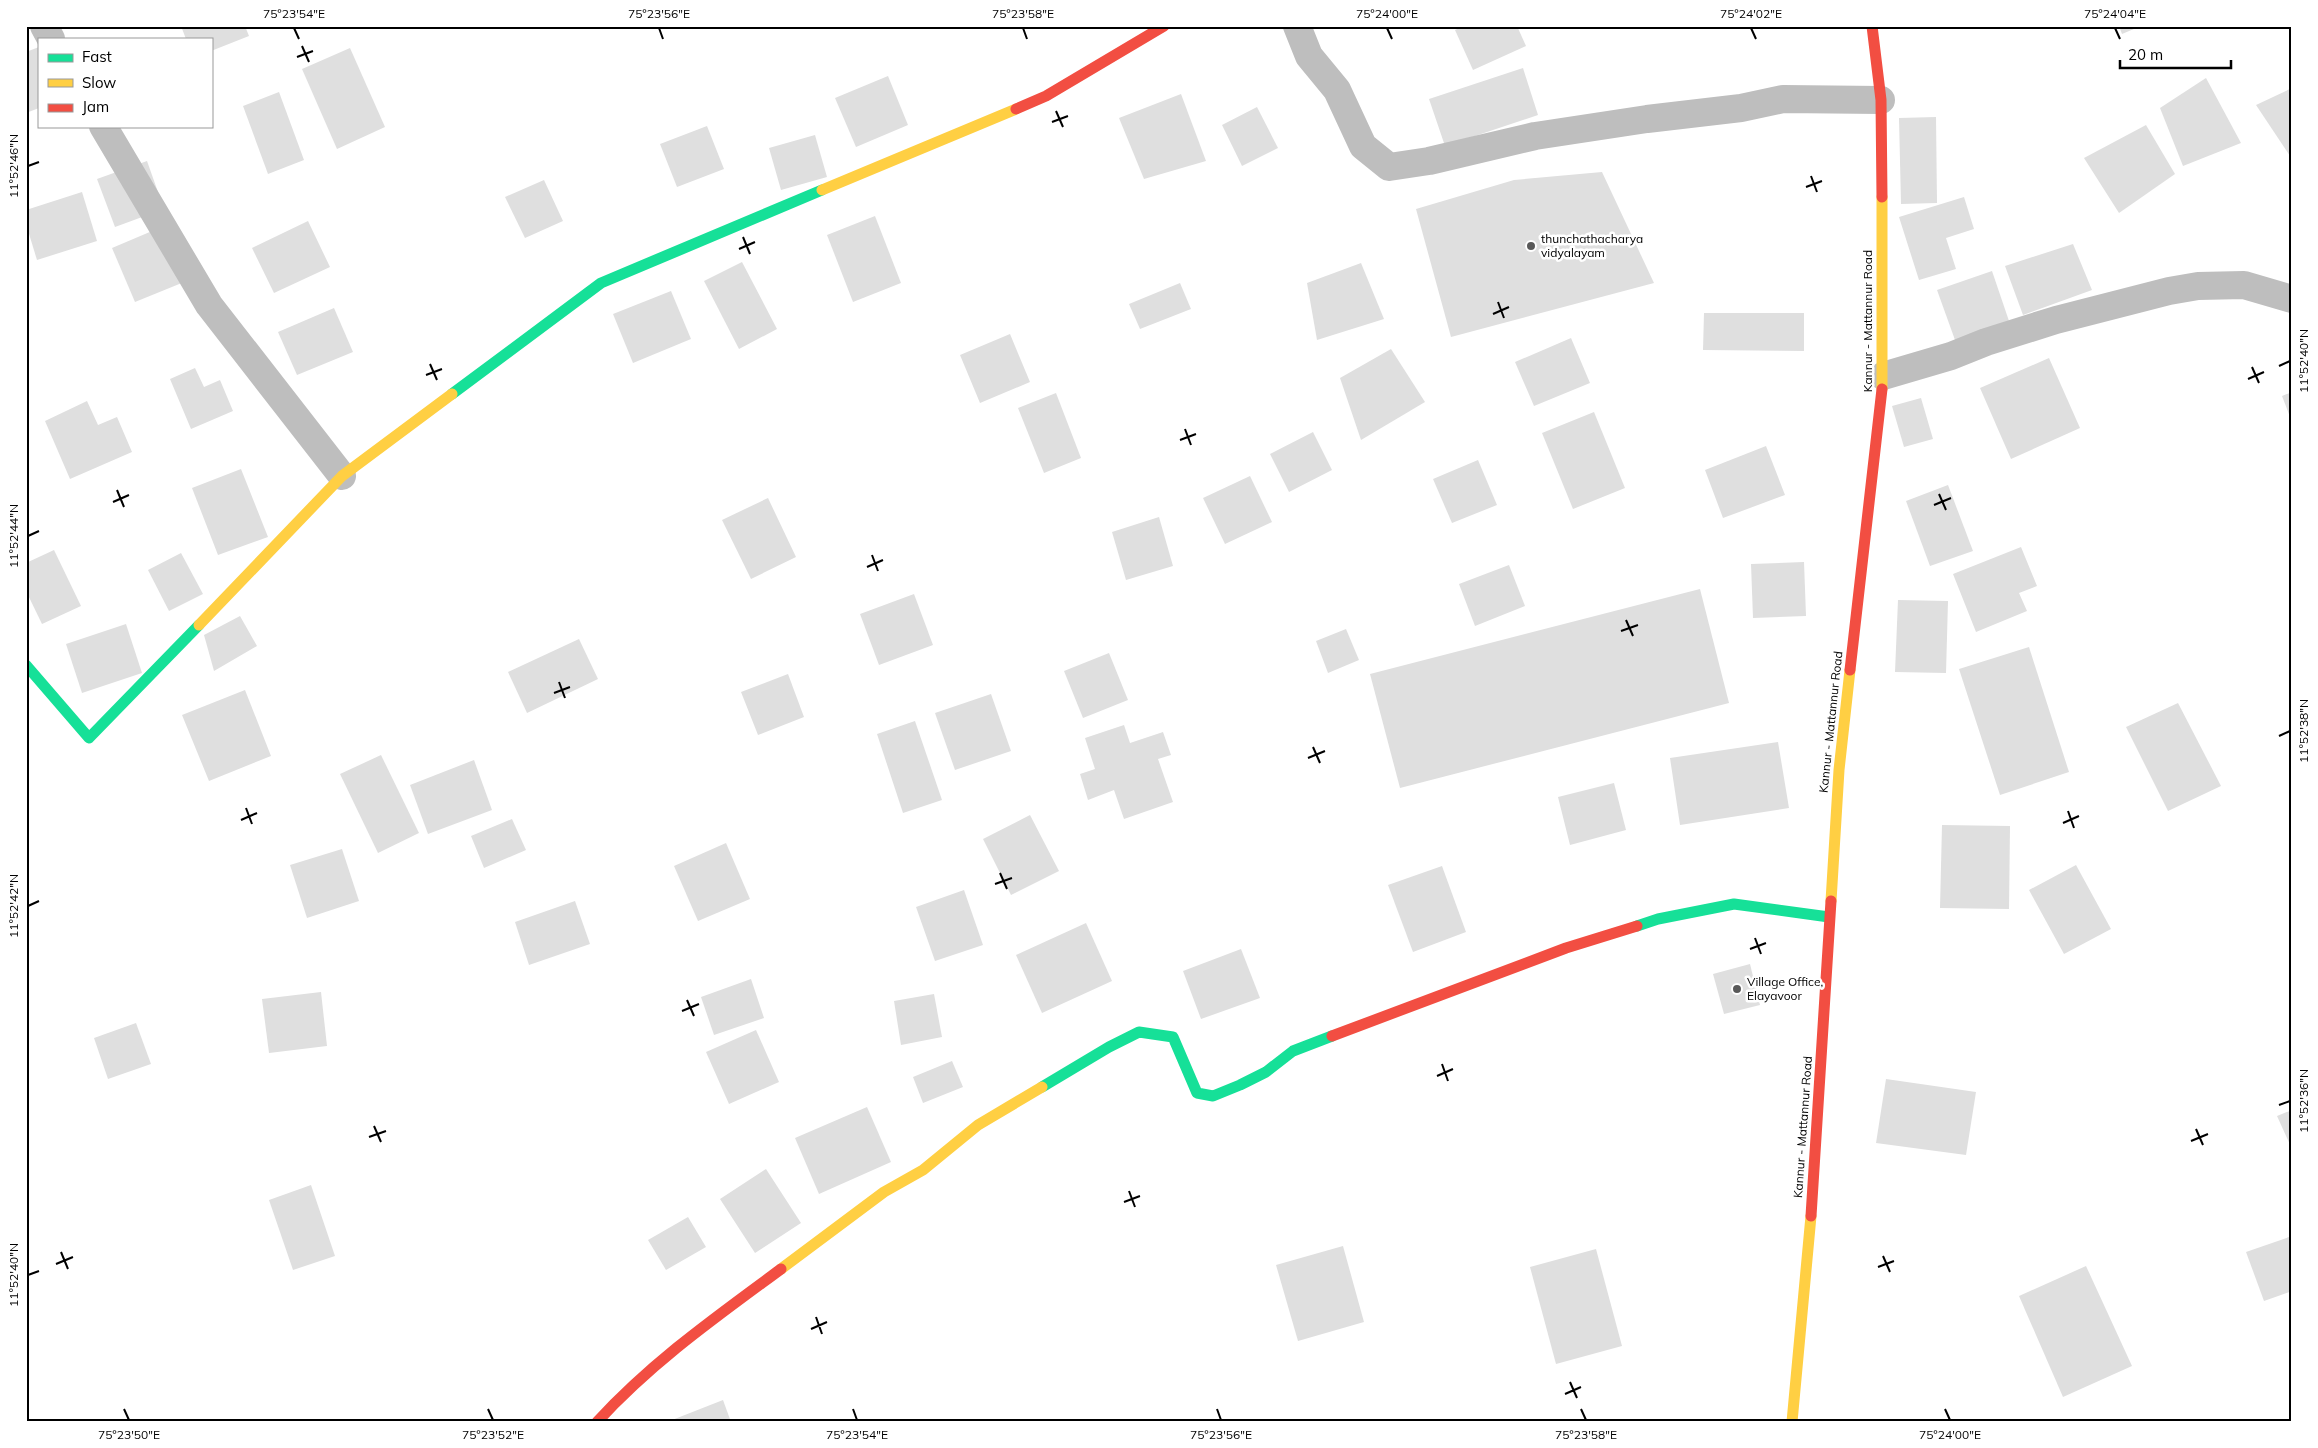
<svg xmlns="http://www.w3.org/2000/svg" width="2318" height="1448" font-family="Mulish,sans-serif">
<rect width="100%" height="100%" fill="#fff"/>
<g fill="#dfdfdf">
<polygon points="181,26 245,26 249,36 211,51 211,39 186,39"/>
<polygon points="1464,26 1517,26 1526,46 1473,70 1455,30"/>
<polygon points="2119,26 2141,26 2122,34"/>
<polygon points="39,47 39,108 26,113 26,52"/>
<polygon points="350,48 385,127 337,149 302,69"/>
<polygon points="1523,68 1538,115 1445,146 1429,99"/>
<polygon points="888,76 908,125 856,147 835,98"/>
<polygon points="2206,78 2241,143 2183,166 2160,108"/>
<polygon points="2292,88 2292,156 2290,156 2256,105"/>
<polygon points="279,92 304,160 268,174 243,106"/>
<polygon points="1181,94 1206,161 1144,179 1119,118"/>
<polygon points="1257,107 1278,148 1242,166 1222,125"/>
<polygon points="1936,117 1937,203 1901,204 1899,118"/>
<polygon points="2146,125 2175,174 2119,213 2084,158"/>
<polygon points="707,126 724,169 677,187 660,144"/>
<polygon points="815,135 827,177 781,190 769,148"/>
<polygon points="147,161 164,209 115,227 97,179"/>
<polygon points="1602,172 1654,283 1451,337 1416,209 1514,180"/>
<polygon points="544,180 563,221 525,238 505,197"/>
<polygon points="82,192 97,241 37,260 26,224 26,210"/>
<polygon points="1964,197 1974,229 1946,238 1956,269 1919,280 1899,217"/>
<polygon points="875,216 901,283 853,302 827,235"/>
<polygon points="308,221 330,267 274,293 252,248"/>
<polygon points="171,223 194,278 135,302 112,248"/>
<polygon points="2073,244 2092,290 2023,315 2005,266"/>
<polygon points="742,262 777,329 739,349 704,281"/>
<polygon points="1361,263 1384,319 1317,340 1307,283"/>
<polygon points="1992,271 2009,321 1955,340 1937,290"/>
<polygon points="1180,283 1191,309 1140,329 1129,304"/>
<polygon points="671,291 691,339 633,363 613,314"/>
<polygon points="334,308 353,352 297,375 278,332"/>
<polygon points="1704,313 1804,313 1804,351 1703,350"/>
<polygon points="1010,334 1030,382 980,403 960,355"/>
<polygon points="1571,338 1590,383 1534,406 1515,362"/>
<polygon points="1391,349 1425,402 1361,440 1340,378"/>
<polygon points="2049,358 2080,428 2011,459 1980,388"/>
<polygon points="195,368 204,387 220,380 233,411 191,429 170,379"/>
<polygon points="2292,392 2292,422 2282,396"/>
<polygon points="1056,393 1081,458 1044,473 1018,408"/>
<polygon points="1921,398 1933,439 1904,447 1892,406"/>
<polygon points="87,401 98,425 117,417 132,452 70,479 45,421"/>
<polygon points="1594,412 1625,488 1573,509 1542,433"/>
<polygon points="1313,432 1332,470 1289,492 1270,454"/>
<polygon points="1766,446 1785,495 1723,518 1705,470"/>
<polygon points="1478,460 1497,505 1452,523 1433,479"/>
<polygon points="241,469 268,537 218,555 192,488"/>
<polygon points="1250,476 1272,522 1225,544 1203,498"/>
<polygon points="1948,485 1973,551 1930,566 1906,501"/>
<polygon points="768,498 796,557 751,579 722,520"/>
<polygon points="1159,517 1173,566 1126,580 1112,532"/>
<polygon points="2021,547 2037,586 2019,593 2027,611 1976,632 1953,574"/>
<polygon points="54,550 81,606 42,624 26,591 26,563"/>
<polygon points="181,553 203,594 169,611 148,570"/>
<polygon points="1804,562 1806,616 1753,618 1751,564"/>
<polygon points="1509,565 1525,606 1475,626 1459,584"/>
<polygon points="1700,589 1729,703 1400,788 1370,674"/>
<polygon points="914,594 933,645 879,665 860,614"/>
<polygon points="1898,600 1948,601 1946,673 1895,672"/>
<polygon points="240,616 257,646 214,671 204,635"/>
<polygon points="126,624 142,673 82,693 66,644"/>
<polygon points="1346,629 1359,660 1328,673 1316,641"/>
<polygon points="579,639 598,679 527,713 508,672"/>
<polygon points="2029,647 2069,772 2000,795 1959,669"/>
<polygon points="1109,653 1128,700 1083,718 1064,671"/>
<polygon points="788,674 804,717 758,735 741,692"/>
<polygon points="245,690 271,756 209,781 182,715"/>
<polygon points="991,694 1011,751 955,770 935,713"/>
<polygon points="2178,703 2221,786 2168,811 2126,727"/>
<polygon points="915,721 942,800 903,813 877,734"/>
<polygon points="1124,725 1130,743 1163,732 1171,755 1158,759 1173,802 1124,819 1114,790 1088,800 1080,774 1095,769 1085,738"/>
<polygon points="1778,742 1789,808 1680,825 1670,758"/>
<polygon points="381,755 419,833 378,853 340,774"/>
<polygon points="474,760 492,810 428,834 410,785"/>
<polygon points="1614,783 1626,830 1570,845 1558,797"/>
<polygon points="1030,815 1059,871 1011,895 983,839"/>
<polygon points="512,819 526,850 484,868 471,836"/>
<polygon points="1942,825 2010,826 2009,909 1940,908"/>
<polygon points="726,843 750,899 698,921 674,866"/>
<polygon points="342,849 359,901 307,918 290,865"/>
<polygon points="2076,865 2111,929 2064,954 2029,890"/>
<polygon points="1442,866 1466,932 1413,952 1388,885"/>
<polygon points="964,890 983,945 935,961 916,907"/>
<polygon points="575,901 590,944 529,965 515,922"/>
<polygon points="1086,923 1112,981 1042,1013 1016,955"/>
<polygon points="1241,949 1260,998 1201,1019 1183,971"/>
<polygon points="1750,964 1760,1005 1724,1014 1713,974"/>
<polygon points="751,979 764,1018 714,1035 701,997"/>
<polygon points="321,992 327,1046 269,1053 262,999"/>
<polygon points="934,994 942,1037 901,1045 894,1001"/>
<polygon points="136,1023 151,1064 108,1079 94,1038"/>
<polygon points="756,1030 779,1082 729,1104 706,1052"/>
<polygon points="952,1061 963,1087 923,1103 913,1077"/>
<polygon points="1886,1079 1976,1092 1966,1155 1876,1143"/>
<polygon points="867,1107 891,1162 819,1194 795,1138"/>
<polygon points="2292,1110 2292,1149 2277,1116"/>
<polygon points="766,1169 801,1223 755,1253 720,1199"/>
<polygon points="311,1185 335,1256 293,1270 269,1200"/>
<polygon points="688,1217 706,1247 666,1270 648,1240"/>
<polygon points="2292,1236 2292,1291 2264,1301 2246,1252"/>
<polygon points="1343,1246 1364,1322 1298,1341 1276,1265"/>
<polygon points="1596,1249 1622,1346 1556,1364 1530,1267"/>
<polygon points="2086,1266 2132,1366 2063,1397 2019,1296"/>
<polygon points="723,1400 731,1422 667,1422"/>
</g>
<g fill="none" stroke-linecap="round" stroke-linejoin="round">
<g stroke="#bebebe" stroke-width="28">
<polyline points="44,26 51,39"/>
<polyline points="1297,26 1309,56 1337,90 1363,146 1389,167 1429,161 1535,136 1647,119 1741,108 1783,99 1881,100"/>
<polyline points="103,126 209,305 342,476"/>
<polyline points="1883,376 1951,356 1986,342 2056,320 2169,291 2198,286 2244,285 2292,299"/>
</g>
<g stroke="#16e098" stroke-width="11">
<polyline points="452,394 601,283 822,190"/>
<polyline points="26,665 89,738 199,625"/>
<polyline points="1637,926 1658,919 1734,904 1829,917"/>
<polyline points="1042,1087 1109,1047 1139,1032 1173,1037 1197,1093 1213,1096 1240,1085 1266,1072 1293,1051 1332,1036"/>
</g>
<g stroke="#ffcf43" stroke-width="11">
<polyline points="822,190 1016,109"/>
<polyline points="1882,389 1882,197"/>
<polyline points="199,625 342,476 452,394"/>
<polyline points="1831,901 1839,770 1850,670"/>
<polyline points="781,1269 884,1192 923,1170 978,1125 1042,1087"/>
<polyline points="1792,1422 1811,1216"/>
</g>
<g stroke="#f24e42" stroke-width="11">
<polyline points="1872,26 1881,100 1882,197"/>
<polyline points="1016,109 1046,96 1164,26"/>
<polyline points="1850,670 1882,389"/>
<polyline points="1332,1036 1566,948 1637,926"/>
<polyline points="1811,1216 1831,901"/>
<path d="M597 1422C652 1362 716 1317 781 1269"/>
</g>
</g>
<path fill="none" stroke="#000" stroke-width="2" d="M294 28 299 39M659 28 663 39M1023 28 1027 39M1387 28 1392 39M1751 28 1756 39M2115 28 2120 39M302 46 309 62M297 57 313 51M1056 111 1063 127M1052 122 1068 116M28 166 39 162M1811 176 1817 192M1806 187 1822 181M743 237 750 254M739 249 755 242M1498 302 1504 318M1493 314 1509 307M430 364 437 380M2279 366 2290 361M2252 367 2259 383M426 375 442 369M2248 379 2264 372M1185 429 1191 445M1180 440 1196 434M117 490 124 507M1939 494 1946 510M113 502 129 495M1934 505 1951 498M28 536 39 531M872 555 878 571M867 567 883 560M1626 620 1633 636M1621 631 1638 625M559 682 565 698M554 693 570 687M2279 736 2290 731M1313 747 1320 763M1308 758 1325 751M246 808 252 824M2068 811 2074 828M241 820 257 813M2063 823 2079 816M1000 873 1007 889M995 884 1012 878M28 906 39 901M1755 938 1761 954M1750 949 1766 943M687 1000 694 1016M682 1011 699 1004M1442 1064 1448 1081M1437 1076 1453 1069M2279 1105 2290 1101M374 1126 381 1142M2196 1129 2203 1145M369 1137 386 1131M2191 1141 2208 1134M1129 1191 1135 1207M1124 1202 1140 1196M61 1252 68 1269M1883 1256 1890 1272M56 1264 73 1257M1878 1267 1894 1261M28 1275 39 1271M816 1317 822 1334M811 1329 827 1322M1570 1382 1577 1398M1565 1394 1581 1387M124 1409 129 1420M488 1409 493 1420M853 1409 857 1420M1217 1409 1221 1420M1581 1409 1586 1420M1945 1409 1950 1420"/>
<g fill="#595959" stroke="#fff" stroke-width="2">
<circle cx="1531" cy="246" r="5"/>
<circle cx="1737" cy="989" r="5"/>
</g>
<g text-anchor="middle" stroke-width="5" stroke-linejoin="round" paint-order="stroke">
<g font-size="12" fill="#000" stroke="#fff" text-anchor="start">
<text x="1541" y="243">thunchathacharya<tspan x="1541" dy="14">vidyalayam</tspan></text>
<text x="1747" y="986">Village Office,<tspan x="1747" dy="14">Elayavoor</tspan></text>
</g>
<g font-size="12" fill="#000" stroke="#fff">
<text transform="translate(1868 321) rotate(-90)" y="4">Kannur - Mattannur Road</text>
<text transform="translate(1831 722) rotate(-84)" y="4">Kannur - Mattannur Road</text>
<text transform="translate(1803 1127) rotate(-86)" y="4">Kannur - Mattannur Road</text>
</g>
</g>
<rect width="2318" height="1448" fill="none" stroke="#ffffff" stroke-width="55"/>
<rect x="38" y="38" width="175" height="90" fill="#ffffff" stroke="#999999"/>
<rect x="48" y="54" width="25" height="8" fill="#16e098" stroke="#999999"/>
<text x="82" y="62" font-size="15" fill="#000000">Fast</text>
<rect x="48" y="79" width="25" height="8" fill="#ffcf43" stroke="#999999"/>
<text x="82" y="88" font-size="15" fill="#000000">Slow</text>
<rect x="48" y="104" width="25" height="8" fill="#f24e42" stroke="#999999"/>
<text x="82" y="112" font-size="15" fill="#000000">Jam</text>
<path d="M2120 60v8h111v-8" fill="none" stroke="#000000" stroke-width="2.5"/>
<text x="2128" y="60" font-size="15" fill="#000000" stroke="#ffffff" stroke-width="4" paint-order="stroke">20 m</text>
<rect x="28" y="28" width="2262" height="1392" fill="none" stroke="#000" stroke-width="2"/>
<g font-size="12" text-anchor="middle" fill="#000">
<text x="294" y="18">75°23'54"E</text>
<text x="659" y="18">75°23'56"E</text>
<text x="1023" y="18">75°23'58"E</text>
<text x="1387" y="18">75°24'00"E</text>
<text x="1751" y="18">75°24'02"E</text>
<text x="2115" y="18">75°24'04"E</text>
<text transform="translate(14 166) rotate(-90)" y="4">11°52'46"N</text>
<text transform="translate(2304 361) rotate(-90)" y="4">11°52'40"N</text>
<text transform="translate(14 536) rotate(-90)" y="4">11°52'44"N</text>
<text transform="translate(2304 731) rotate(-90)" y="4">11°52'38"N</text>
<text transform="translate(14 906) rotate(-90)" y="4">11°52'42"N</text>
<text transform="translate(2304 1101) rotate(-90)" y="4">11°52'36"N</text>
<text transform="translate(14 1275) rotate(-90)" y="4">11°52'40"N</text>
<text x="129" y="1439">75°23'50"E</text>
<text x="493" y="1439">75°23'52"E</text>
<text x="857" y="1439">75°23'54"E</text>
<text x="1221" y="1439">75°23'56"E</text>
<text x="1586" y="1439">75°23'58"E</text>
<text x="1950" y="1439">75°24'00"E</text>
</g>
</svg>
